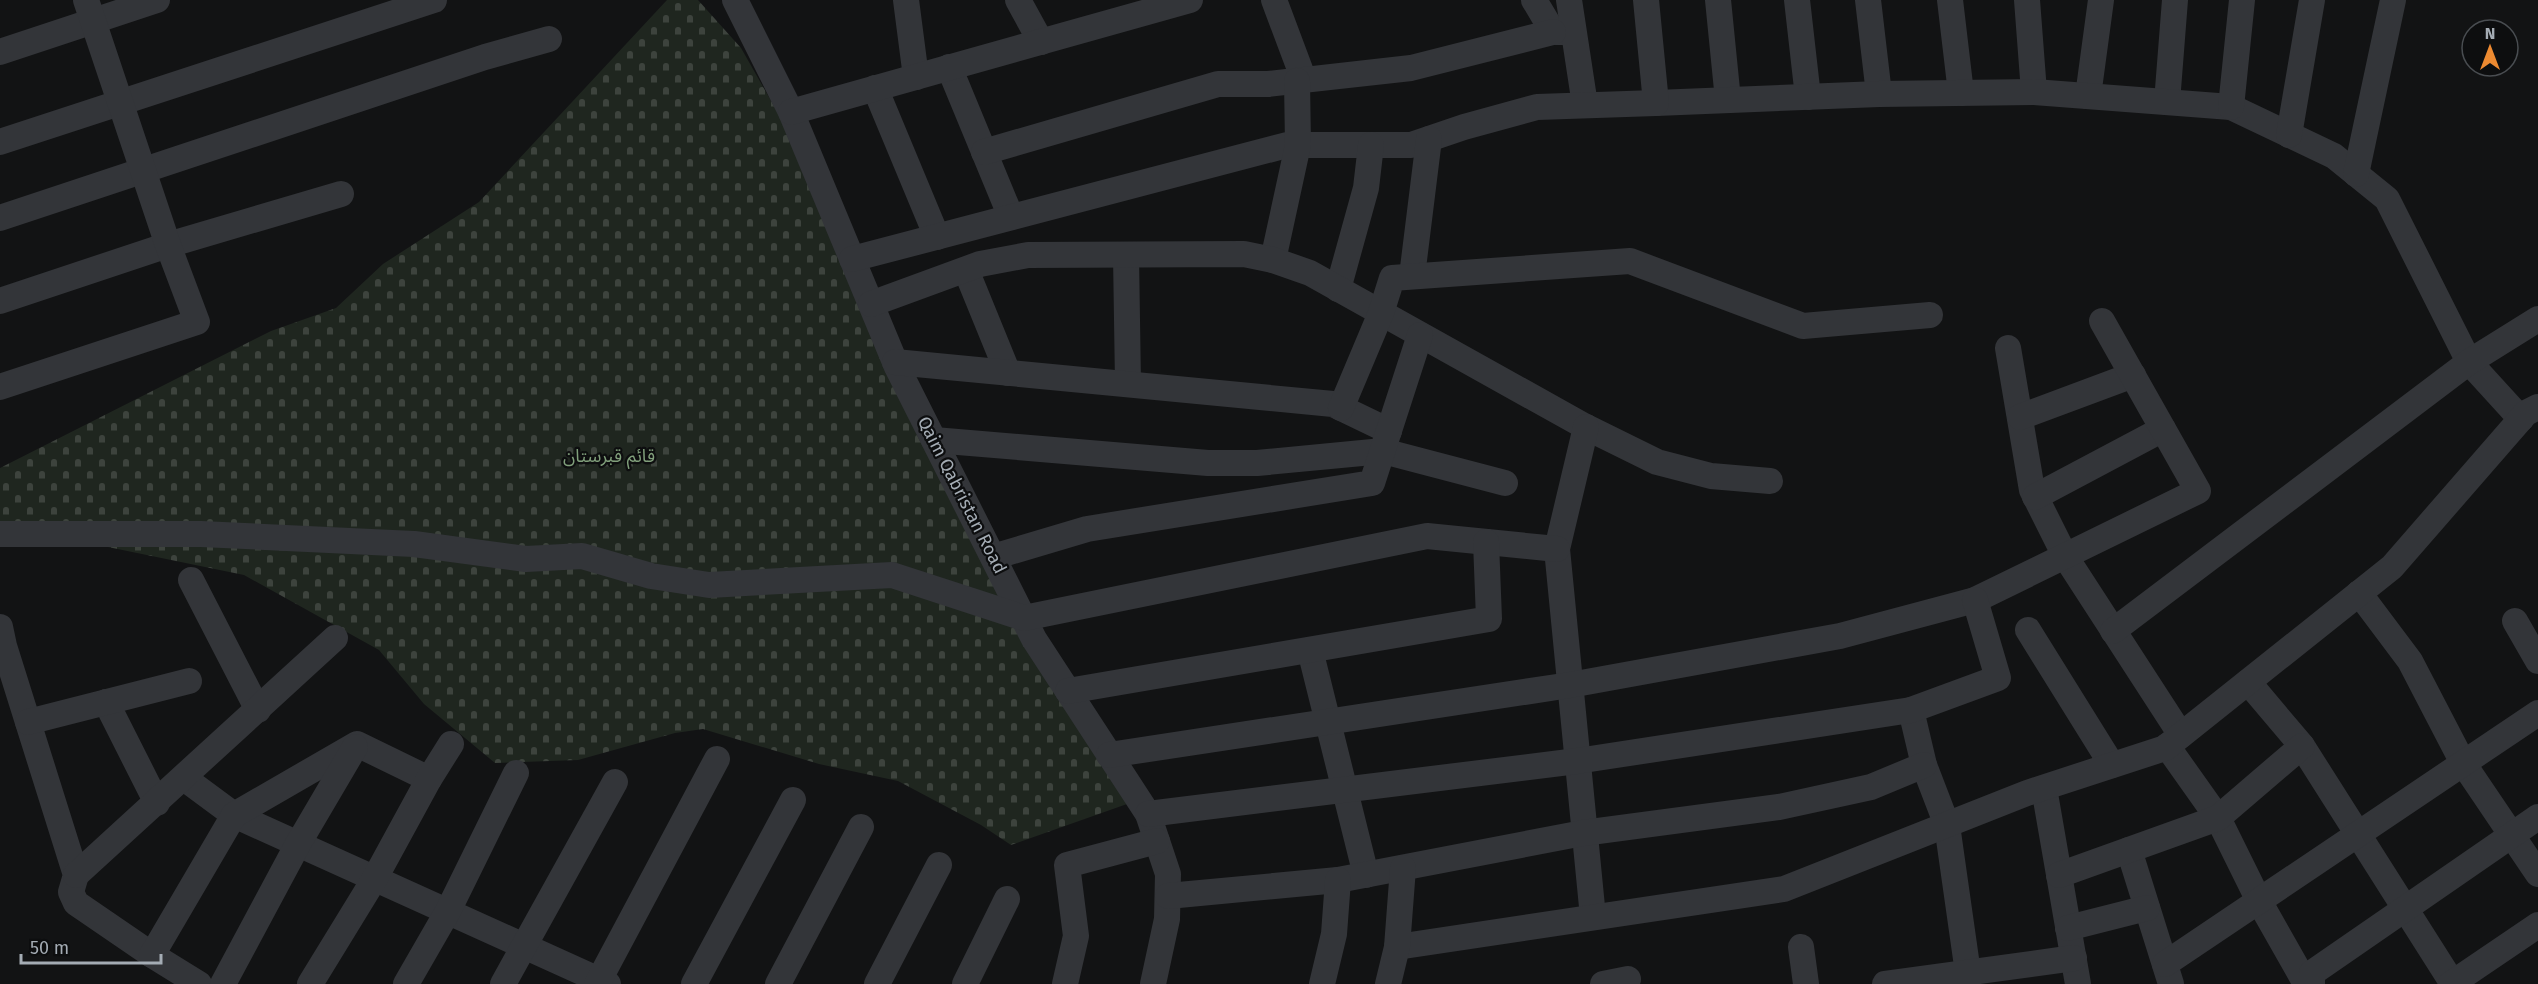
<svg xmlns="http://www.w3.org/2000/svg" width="2538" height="984" font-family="'Fira Sans','Noto Sans Arabic',sans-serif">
<defs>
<pattern id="cemetery-stones" width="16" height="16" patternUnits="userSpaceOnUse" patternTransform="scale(1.5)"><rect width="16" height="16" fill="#1f261f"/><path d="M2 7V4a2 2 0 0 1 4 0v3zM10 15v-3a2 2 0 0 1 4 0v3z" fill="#3d433d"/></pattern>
</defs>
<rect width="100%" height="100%" fill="#121314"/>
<polygon fill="url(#cemetery-stones)" points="667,0 698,0 741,48 778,113 882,363 920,441 1127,804 1011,845 981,825 898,781 819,764 703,729 675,733 578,760 495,763 424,704 379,650 244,575 108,547 23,543 0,546 0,468 271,331 336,308 383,264 479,202"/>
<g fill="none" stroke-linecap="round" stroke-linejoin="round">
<g stroke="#333539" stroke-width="26">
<polyline points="735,0 791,112 897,367 1034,639 1148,814 1168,874 1167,919 1153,984"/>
<polyline points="906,0 916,77"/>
<polyline points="1018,0 1041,42"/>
<polyline points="1274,0 1304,80"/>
<polyline points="1534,0 1553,32 1569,32"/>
<polyline points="1569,0 1585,105"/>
<polyline points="1718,0 1728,100"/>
<polyline points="1797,0 1808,97"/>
<polyline points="1868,0 1879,94"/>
<polyline points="1950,0 1961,93"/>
<polyline points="2027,0 2034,92"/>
<polyline points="0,52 157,0"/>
<polyline points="949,67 1011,217"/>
<polyline points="875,88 937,237"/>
<polyline points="2088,96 2101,0"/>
<polyline points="2167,102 2175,0"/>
<polyline points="1656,103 1879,94 2034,92 2231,107 2334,156 2387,199 2469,362 2521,419"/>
<polyline points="2231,107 2242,0"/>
<polyline points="791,112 1190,0"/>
<polyline points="2289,135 2312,0"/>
<polyline points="0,142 434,0"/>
<polyline points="984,152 1218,84 1268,84 1411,68 1553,32"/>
<polyline points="2356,174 2393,0"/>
<polyline points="0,218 485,57 549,39"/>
<polyline points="1126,255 1128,384"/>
<polyline points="852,259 1287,145 1411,145 1464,127 1537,107 1656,103 1646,0"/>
<polyline points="1273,260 1298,145 1297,81"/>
<polyline points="966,270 1008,373"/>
<polyline points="1412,276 1429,139"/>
<polyline points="1338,289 1366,188 1371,145"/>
<polyline points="0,301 168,245 341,194"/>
<polyline points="871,304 980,264 1028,255 1244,254 1273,260 1310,273 1586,427 1657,462 1711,476 1770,481"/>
<polyline points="2008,348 2032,490 2065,556 2181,735"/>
<polyline points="895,362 1333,404 1389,431"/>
<polyline points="0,387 197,322 168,245 86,0"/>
<polyline points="1341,408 1381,313 1392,278 1630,261 1803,326 1930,315"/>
<polyline points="2020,417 2133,375"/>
<polyline points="1586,427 1557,549 1593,917"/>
<polyline points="934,440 1208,463 1257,463 1383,451 1505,483"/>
<polyline points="2035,497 2163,429"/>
<polyline points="0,534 201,534 414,544 526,559 582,556 651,576 709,585 892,575 1024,618 1427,536 1557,549"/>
<polyline points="993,557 1087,529 1372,483 1420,335"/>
<polyline points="191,580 258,710"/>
<polyline points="2359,593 2410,661 2463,763 2538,874"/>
<polyline points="2515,621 2538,661"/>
<polyline points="0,627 4,646 76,875 71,892 76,903 152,955"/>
<polyline points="2028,630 2112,765"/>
<polyline points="2113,631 2469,362 2538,319"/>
<polyline points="1310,650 1366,875"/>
<polyline points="2248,682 2302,746 2453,984"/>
<polyline points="1068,691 1489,619 1486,542"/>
<polyline points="106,702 157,803"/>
<polyline points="1911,710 1924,765 1947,825 1968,973"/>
<polyline points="28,722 189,681"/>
<polyline points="2167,746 2218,818 2259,901 2306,984"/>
<polyline points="1109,755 1570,685 1840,636 1975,600 2198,491 2102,321"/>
<polyline points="184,778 234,815 608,984"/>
<polyline points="2044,788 2078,984"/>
<polyline points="1148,814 1577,761 1911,710 1998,678 1975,600"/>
<polyline points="2129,850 2171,984"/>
<polyline points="76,875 335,638"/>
<polyline points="2059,875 2218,818 2302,746"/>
<polyline points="1168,896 1338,880 1583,833 1779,807 1871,787 1924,765"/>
<polyline points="2068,928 2147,908"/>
<polyline points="1397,947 1784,889 2027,793 2165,748 2392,567 2526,413 2538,407"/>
<polyline points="1801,947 1806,984"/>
<polyline points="2165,964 2538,713"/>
<polyline points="199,984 152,955 234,815 357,744 429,779"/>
<polyline points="223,984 298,844 355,747"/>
<polyline points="310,984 375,878 429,779 451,744"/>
<polyline points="406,984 448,911 516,773"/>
<polyline points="503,984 615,782"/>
<polyline points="597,984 717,759"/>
<polyline points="694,984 793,800"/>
<polyline points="778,984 861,827"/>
<polyline points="877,984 939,865"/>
<polyline points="965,984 1007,899"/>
<polyline points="1065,984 1076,936 1067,865 1157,841"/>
<polyline points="1322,984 1334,934 1338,880"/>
<polyline points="1388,984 1397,947 1403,868"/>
<polyline points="1603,984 1628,979"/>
<polyline points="1885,984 2074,958"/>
<polyline points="2312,984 2312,973 2538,817"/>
<polyline points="2451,984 2538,925"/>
</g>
</g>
<g text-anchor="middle" stroke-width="4.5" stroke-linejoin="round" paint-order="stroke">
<g font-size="18" fill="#809f7b" stroke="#0d0e0f">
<text x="609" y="462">قائم قبرستان</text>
</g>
<g font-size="18" fill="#a4acb4" stroke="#0d0e0f">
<text transform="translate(962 495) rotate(63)" y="6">Qaim Qabristan Road</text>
</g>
</g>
<g transform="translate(2490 48)"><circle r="28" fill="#0d0e0f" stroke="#494d51" stroke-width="1.5"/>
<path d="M0-4.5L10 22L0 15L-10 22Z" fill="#ed8a31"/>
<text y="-9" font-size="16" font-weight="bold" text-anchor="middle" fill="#a4acb4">N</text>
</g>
<path d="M21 954v9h140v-9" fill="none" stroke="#a4acb4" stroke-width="3"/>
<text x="30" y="954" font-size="18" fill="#a4acb4" stroke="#0d0e0f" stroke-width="4.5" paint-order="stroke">50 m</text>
</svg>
